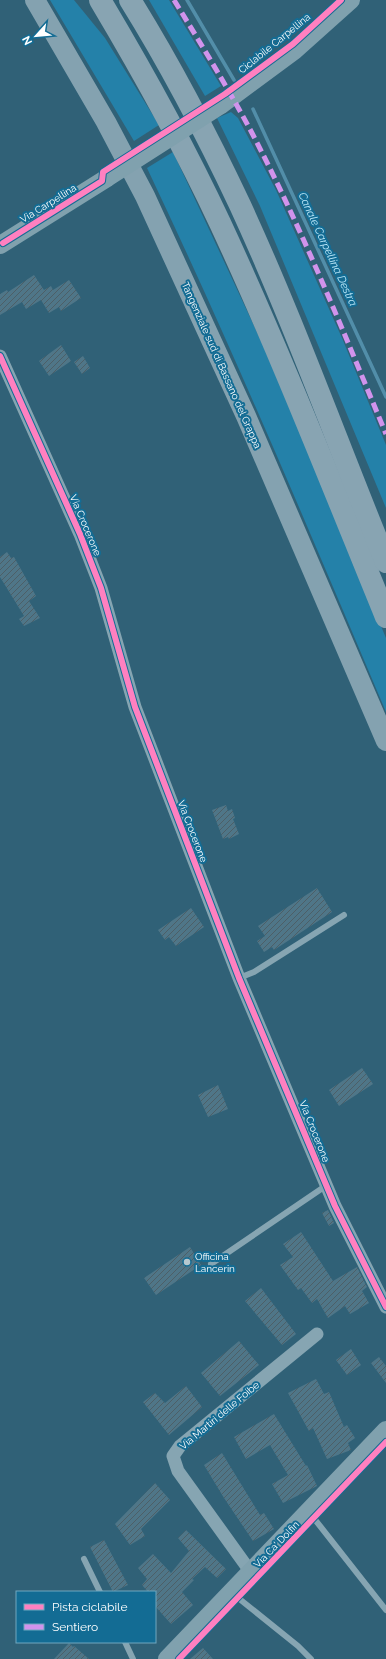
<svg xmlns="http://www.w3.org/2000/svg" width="386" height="1659" font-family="Raleway,sans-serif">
<defs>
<pattern id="building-hatch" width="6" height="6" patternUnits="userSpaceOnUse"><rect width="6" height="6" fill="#4f7688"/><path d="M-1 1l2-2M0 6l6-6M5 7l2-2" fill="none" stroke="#4d5f67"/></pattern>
</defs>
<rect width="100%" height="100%" fill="#306177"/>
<g fill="#2481a9">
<polygon points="50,0 74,0 105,38 159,125 134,141"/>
<polygon points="149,0 169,0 221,86 205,96"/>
<polygon points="231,112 238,118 276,190 342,338 386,445 386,508 260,206 217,118"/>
<path d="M173 152 263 345 386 638V712C309 530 232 347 147 168Z"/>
</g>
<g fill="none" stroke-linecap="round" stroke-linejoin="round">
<g stroke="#528ea9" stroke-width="3.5">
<polyline points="187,0 234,80"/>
<polyline points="253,109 386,397"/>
</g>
</g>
<g fill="url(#building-hatch)">
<polygon points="34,275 44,290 51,286 53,290 69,280 81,298 61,311 59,307 49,313 41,300 26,309 22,302 0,315 0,294 7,290 8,292"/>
<polygon points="61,345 71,361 49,376 39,361"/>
<polygon points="83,356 90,368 82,374 74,362"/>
<polygon points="7,552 11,558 14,557 36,596 29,601 40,618 24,626 19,619 24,616 0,577 0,557"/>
<polygon points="226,805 228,811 232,809 235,818 233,819 239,834 229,839 228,837 223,839 212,810"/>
<polygon points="317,888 332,912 274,950 272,947 264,952 257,941 265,936 258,926"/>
<polygon points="191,908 204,927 176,946 169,937 165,940 158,930"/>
<polygon points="362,1068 373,1084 339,1106 329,1090"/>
<polygon points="218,1085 228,1109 208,1117 198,1095"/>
<polygon points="328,1210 334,1223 329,1226 322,1213"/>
<polygon points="301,1232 333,1281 357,1267 367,1287 362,1291 369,1303 350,1314 345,1306 328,1318 317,1299 312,1303 301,1288 298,1290 280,1265 293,1257 283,1244"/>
<polygon points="190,1247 201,1265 156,1295 144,1278"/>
<polygon points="261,1288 296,1334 282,1345 245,1301"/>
<polygon points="239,1341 259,1365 220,1396 201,1373"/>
<polygon points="351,1349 361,1365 347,1375 336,1360"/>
<polygon points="379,1357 386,1366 386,1383 371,1363"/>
<polygon points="316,1379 324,1394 329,1392 344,1427 347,1425 355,1438 348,1443 351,1450 327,1459 313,1428 309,1431 288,1393"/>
<polygon points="186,1386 202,1407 169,1435 143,1402 155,1393 165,1403"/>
<polygon points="274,1414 306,1466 307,1465 317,1486 283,1503 272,1484 288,1475 270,1445 246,1459 234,1437"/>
<polygon points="222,1453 260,1515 264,1513 274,1529 253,1541 224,1498 204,1465"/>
<polygon points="155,1483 170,1500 141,1529 145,1536 130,1545 115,1524"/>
<polygon points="186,1530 226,1569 217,1578 205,1567 192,1579 194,1580 182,1592 193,1605 171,1624 155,1606 155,1592 148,1592 142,1585 147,1579 138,1568 153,1554 171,1573 189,1551 178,1538"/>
<polygon points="104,1540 128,1585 113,1592 90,1547"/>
<polygon points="69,1643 73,1647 74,1646 89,1659 54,1659"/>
<polygon points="203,1648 213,1659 190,1659"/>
</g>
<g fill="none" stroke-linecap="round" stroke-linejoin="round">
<g stroke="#86a5b2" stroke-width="6">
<polyline points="239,978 254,972 344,915"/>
<polyline points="211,1264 327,1185"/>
<polyline points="309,1512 386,1610"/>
<polyline points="84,1559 100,1592"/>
<polyline points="232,1593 298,1646 311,1659"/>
<polyline points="125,1642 133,1659"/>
</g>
<g stroke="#86a5b2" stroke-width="13">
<polyline points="0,356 80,534 101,588 135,707 239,978 335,1206 386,1307"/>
<polyline points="250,1571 178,1471 173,1456 180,1446 317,1334"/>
</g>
<g stroke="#80a1ae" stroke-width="18">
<polyline points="221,105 294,51 351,0"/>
<polyline points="0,245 107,178"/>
<polyline points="167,1659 386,1430"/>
</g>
<polyline stroke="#84a2b0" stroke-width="20" points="35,0 106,122 145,196 246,416 386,741"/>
<g stroke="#88a4b2" stroke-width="22">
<path d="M100 0C143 72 184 146 220 223 280 352 332 485 386 617"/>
<path d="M130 0C171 66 207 135 240 205 294 322 337 443 386 562"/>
</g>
<polyline stroke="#80a1ae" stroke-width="18" points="107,178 221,105"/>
<path stroke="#d193ec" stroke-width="5" stroke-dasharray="10 5" stroke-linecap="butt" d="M174 0C201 44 228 88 252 133 303 231 344 333 386 434"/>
<defs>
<g id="cycleway">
<polyline points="3,243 102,181 103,172 225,94 293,44 341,0"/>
<polyline points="0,356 80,534 101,588 135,707 239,978 335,1206 386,1307"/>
<polyline points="179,1659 386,1442"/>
</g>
</defs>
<use href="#cycleway" stroke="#136c94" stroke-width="8"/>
<use href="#cycleway" stroke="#ff80c0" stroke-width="6"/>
</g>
<circle fill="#b7c8cf" stroke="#136c94" stroke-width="1.5" cx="187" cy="1262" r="4"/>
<g text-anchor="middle" stroke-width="4" stroke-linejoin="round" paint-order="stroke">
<g font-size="10" fill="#fff" stroke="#136c94">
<text transform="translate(274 43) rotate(-39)" y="4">Ciclabile Carpellina</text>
<text transform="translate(48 203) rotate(-32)" y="4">Via Carpellina</text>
<text transform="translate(222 365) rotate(66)" y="4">Tangenziale sud di Bassano del Grappa</text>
<text transform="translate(86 525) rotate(67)" y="4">Via Crocerone</text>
<text transform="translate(193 831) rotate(69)" y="4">Via Crocerone</text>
<text transform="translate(315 1131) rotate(68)" y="4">Via Crocerone</text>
<text transform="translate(219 1415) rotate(-40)" y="4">Via Martiri delle Foibe</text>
<text transform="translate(276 1544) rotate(-46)" y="4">Via Ca' Dolfin</text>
</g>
<g font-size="10" fill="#fff" stroke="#136c94" text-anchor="start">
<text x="195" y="1260">Officina<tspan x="195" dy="12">Lancerin</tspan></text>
</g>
<g font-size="11" font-style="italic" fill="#bee9fa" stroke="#136c94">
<text transform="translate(328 249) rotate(65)" y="4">Canale Carpellina Destra</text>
</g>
</g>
<rect x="16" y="1591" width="140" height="52" fill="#136c94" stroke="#71a7bf"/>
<rect x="24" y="1604" width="20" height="6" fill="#ff80c0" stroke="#71a7bf"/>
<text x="52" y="1611" font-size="12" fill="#ffffff">Pista ciclabile</text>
<rect x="24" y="1624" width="20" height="6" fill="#d193ec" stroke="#71a7bf"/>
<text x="52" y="1631" font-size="12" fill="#ffffff">Sentiero</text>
<g transform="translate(36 36) rotate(243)" stroke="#136c94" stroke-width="3" paint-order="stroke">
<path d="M0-3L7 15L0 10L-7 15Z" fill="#ffffff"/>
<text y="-6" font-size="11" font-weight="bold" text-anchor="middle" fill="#ffffff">N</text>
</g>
</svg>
